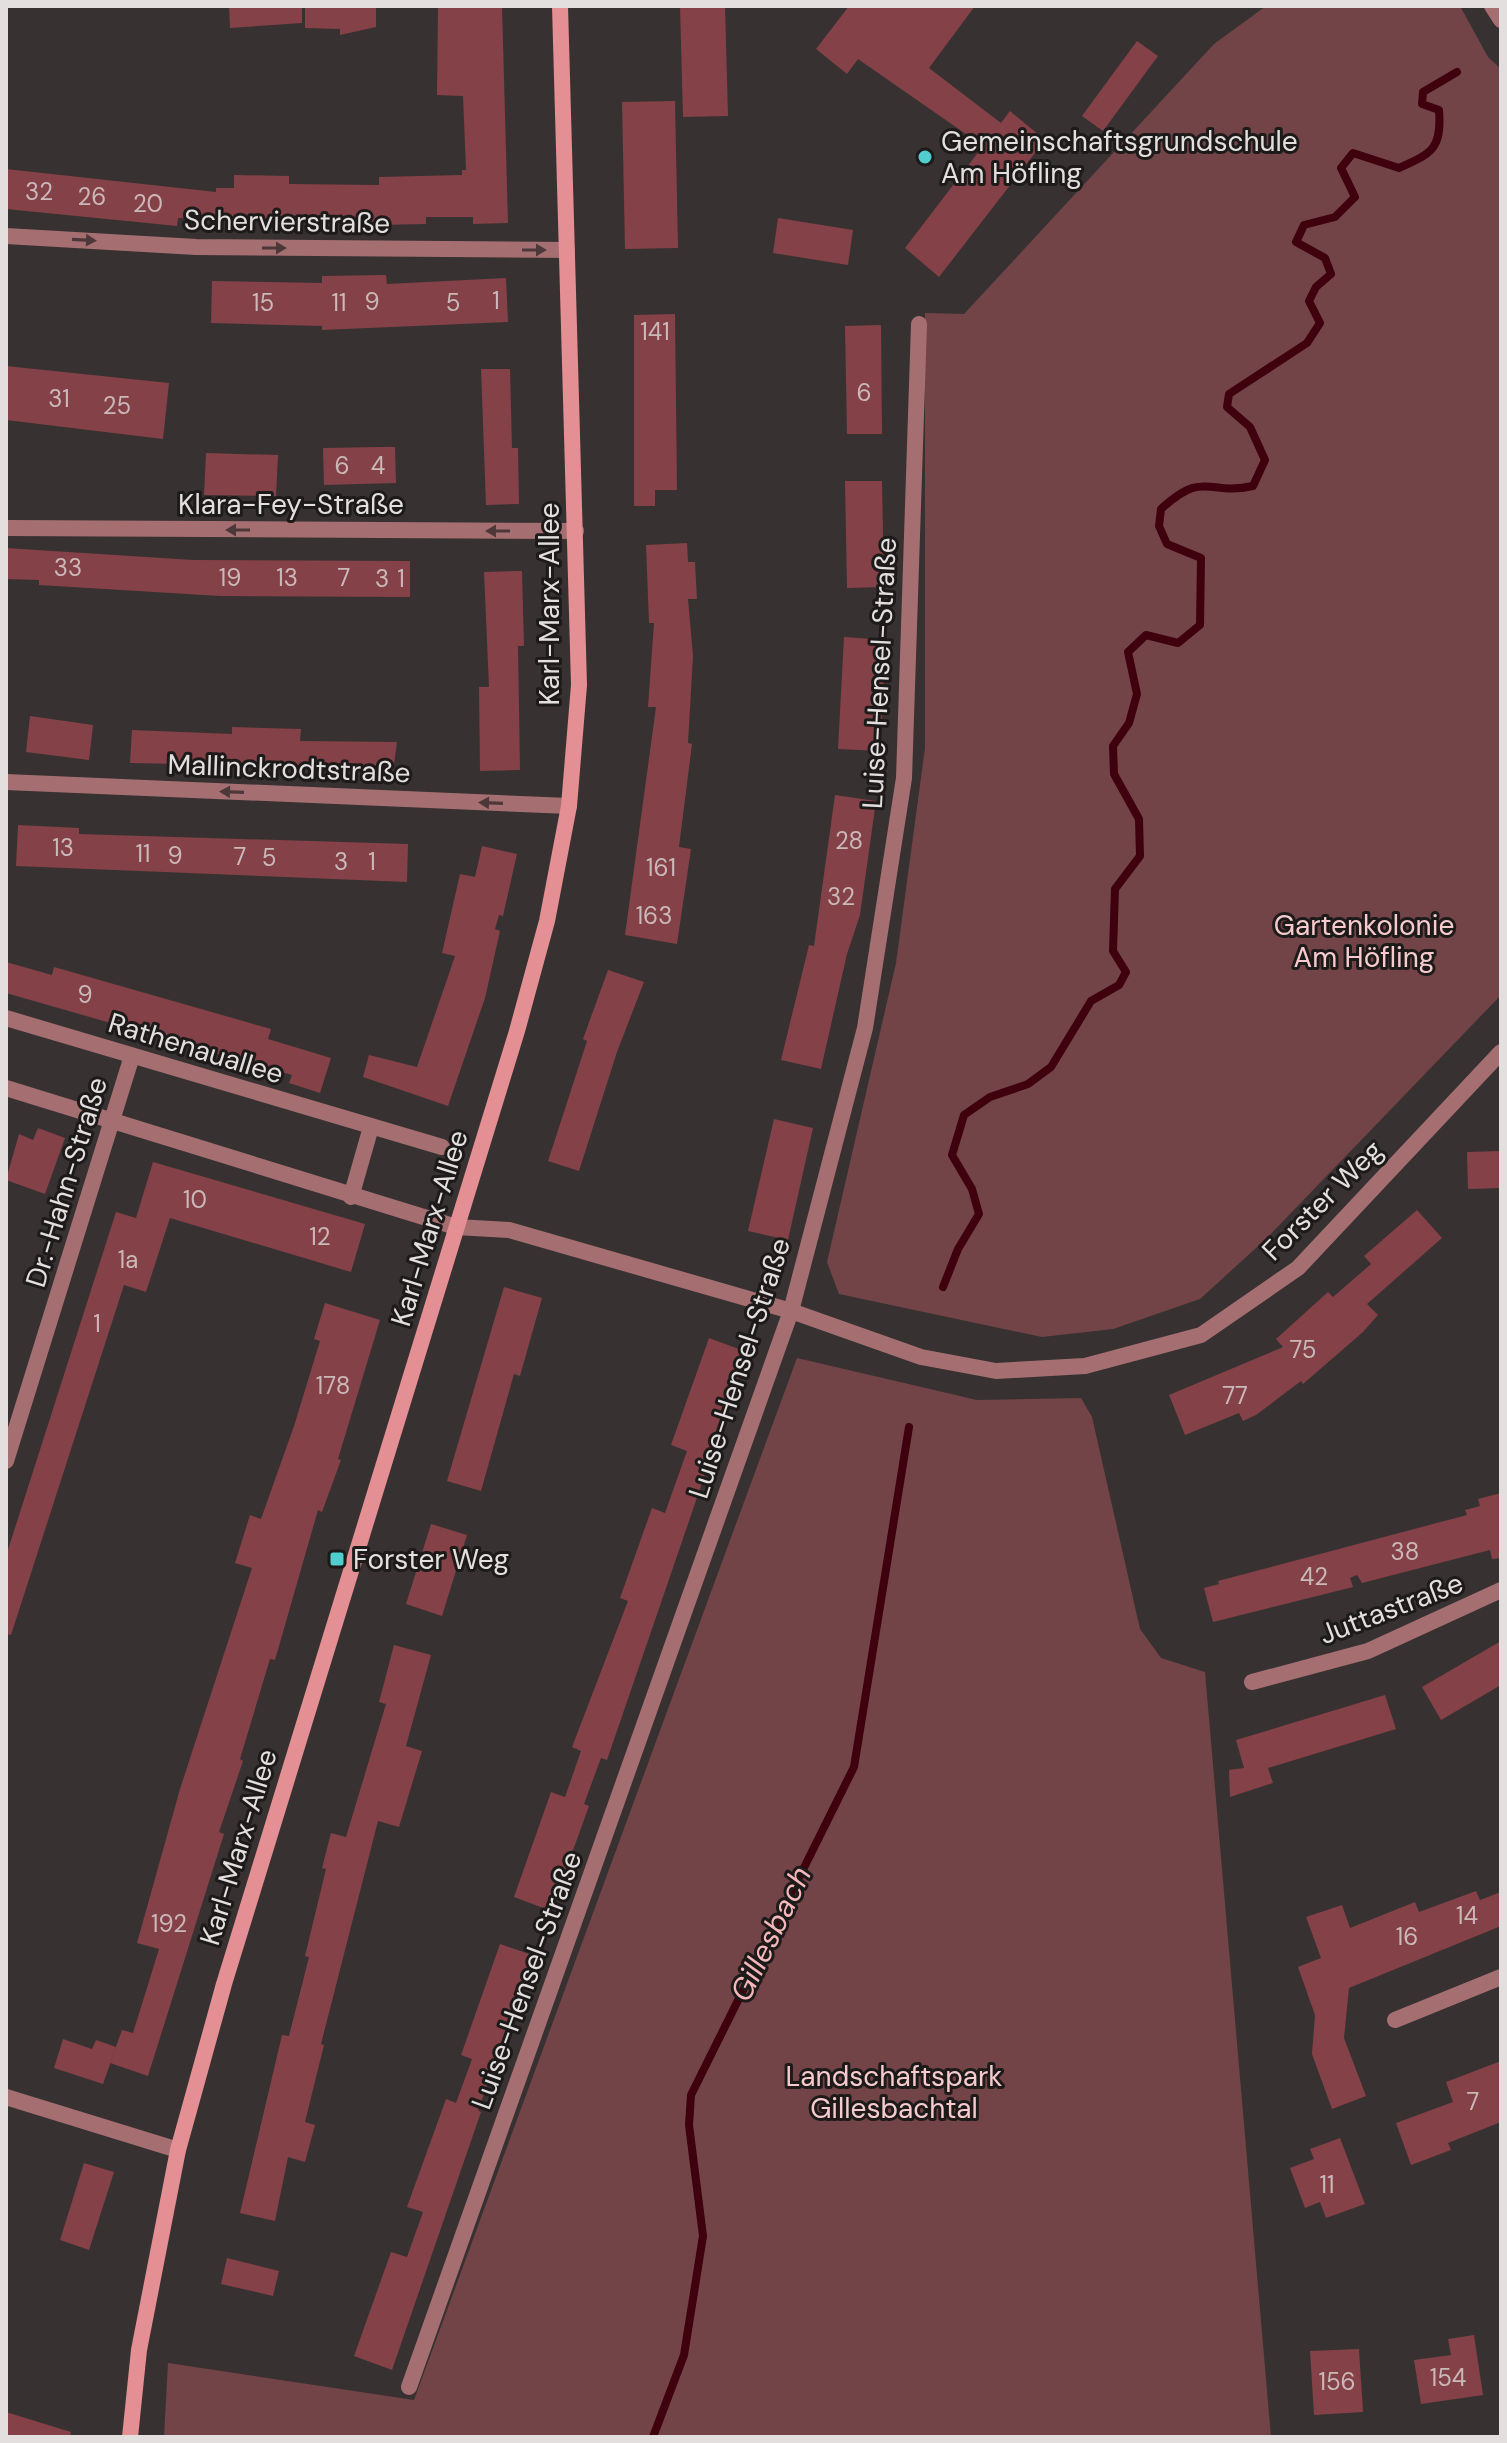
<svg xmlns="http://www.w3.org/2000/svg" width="1507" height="2443" font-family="'DM Sans',sans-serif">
<rect width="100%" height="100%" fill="#383131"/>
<g fill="#724447">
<polygon points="1266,6 1460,6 1488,57 1501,69 1501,995 1266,1239 1200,1299 1113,1329 1042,1337 839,1294 827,1262 896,963 925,748 925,313 964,314 1214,44"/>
<polygon points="797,1358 977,1400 1081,1398 1092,1417 1140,1629 1161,1658 1205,1672 1271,2437 164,2437 168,2363 414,2400"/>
</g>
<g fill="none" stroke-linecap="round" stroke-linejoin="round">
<g stroke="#3f010e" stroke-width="8">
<path d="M943 1287 958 1249 979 1214 972 1189 952 1155 964 1115 990 1097 1028 1084 1051 1067 1091 1001 1119 985 1126 972 1113 951 1115 889 1140 856 1139 819 1114 774 1113 746 1129 723 1137 694 1128 652 1146 635 1178 643 1200 625 1201 558 1167 544 1159 526 1161 509C1205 469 1207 496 1253 486L1265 460 1250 427 1227 407 1229 394 1307 343 1320 323 1309 301 1316 287 1331 274 1325 258 1296 242 1304 225 1335 217 1355 197 1341 168 1353 153 1399 168C1432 153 1442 149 1439 110L1422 104 1423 92 1457 72"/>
<polyline points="653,2437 684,2355 703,2236 689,2125 691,2095 854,1767 909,1427"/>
</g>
</g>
<g fill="#844147">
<polygon points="229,6 302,6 302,23 230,28"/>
<polygon points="305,6 376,6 376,27 340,35 340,29 305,28"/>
<polygon points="438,6 502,6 508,223 473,224 473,217 426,217 426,224 380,225 380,222 178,218 177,226 6,209 6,169 216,192 216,188 234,188 234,175 289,176 289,184 379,185 379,177 462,175 462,170 466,170 463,96 437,95"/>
<polygon points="680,6 725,6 728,116 683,117"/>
<polygon points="849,6 975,6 929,68 1001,123 1010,111 1045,140 939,277 905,248 983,146 858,59 847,74 816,49"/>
<polygon points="1137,41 1158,56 1103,131 1082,116"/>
<polygon points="675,101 678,248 625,249 622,102"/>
<polygon points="778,218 853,230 848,265 773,253"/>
<polygon points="386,275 387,284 506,278 508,322 322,330 322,326 211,323 212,281 322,283 322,276"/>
<polygon points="675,314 677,490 655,490 655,506 634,506 634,315"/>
<polygon points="881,325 882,434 847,434 845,326"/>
<polygon points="6,366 169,383 163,439 6,420"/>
<polygon points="481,369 510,369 512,448 518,448 519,504 486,505"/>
<polygon points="380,447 395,447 396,483 324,485 323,448"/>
<polygon points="206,453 278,455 276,496 204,495"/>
<polygon points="845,481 882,481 884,587 847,588"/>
<polygon points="687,543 688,562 695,562 697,599 688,599 693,656 688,743 692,744 679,847 691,849 677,944 625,935 656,707 648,707 654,623 649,623 646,545"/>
<polygon points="6,548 193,560 410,561 410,597 220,596 39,585 39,580 6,579"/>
<polygon points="522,571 524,646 518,646 520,770 480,771 479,687 489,687 484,572"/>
<polygon points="844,637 886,640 880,751 838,749"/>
<polygon points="30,716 93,725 89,760 26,752"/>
<polygon points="232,727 301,729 300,741 397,742 393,772 332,767 130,763 132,730 232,734"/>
<polygon points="835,795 876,801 860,915 847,954 821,1069 781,1060 809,945 814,946"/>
<polygon points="18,825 79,828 79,834 408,844 407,882 16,866"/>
<polygon points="482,846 517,854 503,916 499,915 495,929 500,931 485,998 448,1106 363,1077 369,1055 417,1067 455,956 442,953 460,874 475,877"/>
<polygon points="6,962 52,975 54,967 271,1029 268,1039 331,1058 320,1093 289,1083 292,1075 6,993"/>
<polygon points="608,970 644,982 617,1052 579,1171 548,1161 587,1041 583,1039"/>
<polygon points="774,1119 813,1128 788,1240 748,1231"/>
<polygon points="38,1128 65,1138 45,1194 6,1180 19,1134 33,1140"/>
<polygon points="1501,1151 1501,1188 1468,1189 1467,1152"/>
<polygon points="153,1162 365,1224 351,1272 170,1218 146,1292 124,1285 11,1635 6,1634 6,1556 116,1212 136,1218"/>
<polygon points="1417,1210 1442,1238 1367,1304 1378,1315 1363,1332 1303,1384 1301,1381 1256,1415 1243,1421 1239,1413 1185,1435 1169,1395 1283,1347 1276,1339 1328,1292 1333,1297 1371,1264 1364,1256"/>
<polygon points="504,1287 542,1298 520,1376 514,1374 481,1491 447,1481"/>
<polygon points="325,1303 380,1320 338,1459 341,1460 322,1512 318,1510 275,1660 270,1659 240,1759 243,1761 219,1832 224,1834 148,2076 110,2063 122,2030 133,2033 159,1949 137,1943 180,1789 252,1568 235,1563 250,1515 261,1519 294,1426 320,1341 314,1339"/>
<polygon points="709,1338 747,1352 607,1760 601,1758 584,1804 589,1806 551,1911 514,1897 551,1792 565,1797 581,1751 572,1747 628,1601 620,1598 652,1508 665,1513 687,1451 671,1445"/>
<polygon points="1501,1493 1501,1558 1492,1559 1490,1550 1362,1583 1357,1575 1350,1578 1353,1587 1213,1622 1204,1588 1219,1584 1218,1581 1467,1515 1465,1510 1480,1506 1478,1499"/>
<polygon points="431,1524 467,1535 442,1616 406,1604"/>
<polygon points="1501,1641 1501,1685 1441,1720 1422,1687"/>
<polygon points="394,1645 431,1655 406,1746 422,1751 399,1827 378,1821 321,2044 324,2045 305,2122 315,2125 305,2162 288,2157 275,2221 240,2213 282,2035 289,2036 309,1957 305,1956 326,1869 322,1868 331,1833 346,1837 386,1704 379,1702"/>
<polygon points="1385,1695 1396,1729 1268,1768 1273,1783 1230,1797 1229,1770 1244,1768 1236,1740"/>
<polygon points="1476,1891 1480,1900 1501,1892 1501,1926 1349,1988 1344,2038 1366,2096 1332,2109 1312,2054 1315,2015 1298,1967 1321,1958 1306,1917 1342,1905 1350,1928 1415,1902 1419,1912"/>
<polygon points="500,1944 535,1956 478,2110 481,2112 392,2370 354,2356 391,2252 407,2257 423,2212 407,2207 446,2099 456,2103 472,2059 461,2055"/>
<polygon points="63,2039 92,2049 96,2040 116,2047 103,2084 54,2068"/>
<polygon points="1501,2061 1501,2122 1448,2143 1451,2150 1411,2165 1396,2123 1453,2102 1446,2082"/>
<polygon points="1340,2138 1365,2204 1326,2218 1320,2202 1305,2208 1290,2168 1314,2159 1310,2149"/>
<polygon points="84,2163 114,2172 89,2250 60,2240"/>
<polygon points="227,2258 279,2271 273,2296 221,2284"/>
<polygon points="1474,2335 1483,2395 1421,2404 1414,2360 1451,2355 1448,2339"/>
<polygon points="1359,2349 1363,2412 1314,2415 1310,2351"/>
<polygon points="6,2412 71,2432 70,2437 6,2437"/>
</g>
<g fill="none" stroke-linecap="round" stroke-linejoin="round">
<g stroke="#a56f72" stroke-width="16">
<polyline points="1492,6 1501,20"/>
<polyline points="6,236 196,247 567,250"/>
<polyline points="6,528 576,531"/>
<polyline points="6,782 569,806"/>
<polyline points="6,1018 442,1147"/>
<polyline points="6,1088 456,1227 509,1230 791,1311 921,1357 996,1371 1085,1366 1201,1335 1298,1268 1501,1052"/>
<polyline points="351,1197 371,1127"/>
<polyline points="6,1461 132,1056"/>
<polyline points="1252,1682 1368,1651 1501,1590"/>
<polyline points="1395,2020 1501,1977"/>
<polyline points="6,2097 178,2150"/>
<polyline points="409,2387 791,1311 865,1028 904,778 919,324"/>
</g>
<polyline stroke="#e48f94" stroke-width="16" points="130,2437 139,2350 178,2150 224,1984 517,1031 547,921 569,806 579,685 560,6"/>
</g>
<defs><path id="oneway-solid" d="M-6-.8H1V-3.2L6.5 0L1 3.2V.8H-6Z" transform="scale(2)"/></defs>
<g fill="#4d3839">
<use href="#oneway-solid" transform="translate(84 240) rotate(3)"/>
<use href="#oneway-solid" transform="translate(274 248)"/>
<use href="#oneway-solid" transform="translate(534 250)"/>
<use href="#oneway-solid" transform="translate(238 530) rotate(-180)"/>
<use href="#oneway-solid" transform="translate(498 531) rotate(-180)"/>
<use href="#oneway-solid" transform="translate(232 792) rotate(-178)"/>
<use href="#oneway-solid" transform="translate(491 803) rotate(-178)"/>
</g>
<g fill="#52cdce" stroke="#1d1a1a" stroke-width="3">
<circle cx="925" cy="157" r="8"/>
<rect x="329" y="1551" width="16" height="16" rx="4"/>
</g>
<g text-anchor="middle" stroke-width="6" stroke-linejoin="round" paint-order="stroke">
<g font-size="24" fill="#cbb8b9">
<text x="39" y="200">32</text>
<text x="92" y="205">26</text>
<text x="148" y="212">20</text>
<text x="496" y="309">1</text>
<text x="372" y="310">9</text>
<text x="263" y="311">15</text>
<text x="339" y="311">11</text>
<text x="453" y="311">5</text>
<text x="655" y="340">141</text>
<text x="864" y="401">6</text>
<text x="59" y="407">31</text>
<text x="117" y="414">25</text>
<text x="342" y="474">6</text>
<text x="378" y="474">4</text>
<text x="68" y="576">33</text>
<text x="230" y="586">19</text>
<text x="287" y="586">13</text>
<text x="344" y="586">7</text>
<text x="382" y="587">3</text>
<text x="401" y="587">1</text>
<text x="849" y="849">28</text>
<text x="63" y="856">13</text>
<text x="143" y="862">11</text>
<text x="175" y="864">9</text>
<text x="240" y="865">7</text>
<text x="269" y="866">5</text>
<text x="341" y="870">3</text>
<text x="372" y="870">1</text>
<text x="661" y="876">161</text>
<text x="841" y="905">32</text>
<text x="654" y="924">163</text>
<text x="85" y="1003">9</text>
<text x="195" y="1208">10</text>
<text x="320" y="1245">12</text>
<text x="128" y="1268">1a</text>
<text x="97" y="1332">1</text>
<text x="1303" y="1358">75</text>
<text x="333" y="1394">178</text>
<text x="1235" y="1404">77</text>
<text x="1405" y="1560">38</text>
<text x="1314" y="1585">42</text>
<text x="1467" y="1924">14</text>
<text x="169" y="1932">192</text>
<text x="1407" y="1945">16</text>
<text x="1473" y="2110">7</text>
<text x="1327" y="2193">11</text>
<text x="1448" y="2386">154</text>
<text x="1337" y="2390">156</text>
</g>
<g font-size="28" fill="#e3dfdf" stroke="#1d1a1a" text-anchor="start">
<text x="941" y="151">Gemeinschaftsgrundschule<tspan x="941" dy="32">Am Höfling</tspan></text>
<text x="353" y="1569">Forster Weg</text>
</g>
<g font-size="28" fill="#e3dfdf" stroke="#1d1a1a">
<text transform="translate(287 221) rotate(1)" y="10">Schervierstraße</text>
<text x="291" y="514">Klara-Fey-Straße</text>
<text transform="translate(549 604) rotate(-90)" y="10">Karl-Marx-Allee</text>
<text transform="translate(879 673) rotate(-87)" y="10">Luise-Hensel-Straße</text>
<text transform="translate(289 768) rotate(2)" y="10">Mallinckrodtstraße</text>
<text transform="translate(196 1048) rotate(17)" y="10">Rathenauallee</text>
<text transform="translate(66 1182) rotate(-73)" y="10">Dr.-Hahn-Straße</text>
<text transform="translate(1322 1200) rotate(-45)" y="10">Forster Weg</text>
<text transform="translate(429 1228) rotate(-73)" y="10">Karl-Marx-Allee</text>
<text transform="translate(739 1368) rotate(-72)" y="10">Luise-Hensel-Straße</text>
<text transform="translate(1391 1608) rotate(-21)" y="10">Juttastraße</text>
<text transform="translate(238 1847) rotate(-73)" y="10">Karl-Marx-Allee</text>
<text transform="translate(526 1980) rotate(-70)" y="10">Luise-Hensel-Straße</text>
</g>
<g font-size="28" fill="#f7cbcd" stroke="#1d1a1a">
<text x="1364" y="935">Gartenkolonie<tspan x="1364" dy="32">Am Höfling</tspan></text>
<text x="894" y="2086">Landschaftspark<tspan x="894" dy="32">Gillesbachtal</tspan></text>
</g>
<g font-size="30" font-style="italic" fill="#f6b7ba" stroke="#1d1a1a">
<text transform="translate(771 1934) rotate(-64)" y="10">Gillesbach</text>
</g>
</g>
<rect width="1507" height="2443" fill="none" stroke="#e3dfdf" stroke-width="16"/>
</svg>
